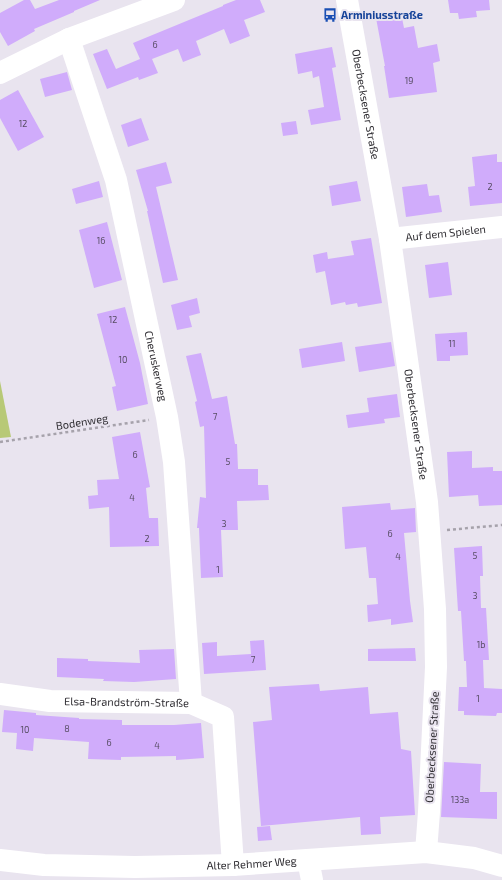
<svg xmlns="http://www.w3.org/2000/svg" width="502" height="880" font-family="'Exo 2',sans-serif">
<rect width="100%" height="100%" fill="#e9e4ef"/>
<polygon fill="#b8c977" points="0,381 11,437 0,438"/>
<g fill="#d0acfb">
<polygon points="24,0 30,0 35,9 59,0 100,0 74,11 74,12 34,29 35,31 8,46 0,32 0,13"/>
<polygon points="236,0 260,0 265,12 244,20 250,36 230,44 224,29 196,41 201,55 183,62 178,49 152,59 158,73 139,80 138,77 107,89 93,54 107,49 116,69 140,59 133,43 223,6 223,5"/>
<polygon points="448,0 489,0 490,10 476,11 477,17 459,19 458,13 450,13"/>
<polygon points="401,13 404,28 414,26 418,48 437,44 440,61 433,63 437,92 389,98 384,66 385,66 376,18"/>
<polygon points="332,47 336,67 332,68 341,120 311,125 308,110 324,107 319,76 313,78 312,71 298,74 295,54"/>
<polygon points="67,72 72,90 45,97 40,79"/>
<polygon points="18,90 44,137 18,151 0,118 0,100"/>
<polygon points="141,118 149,140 128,147 121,125"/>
<polygon points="296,121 298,134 283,136 281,123"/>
<polygon points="497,154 497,162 502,162 502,203 470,206 468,187 475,186 472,157"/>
<polygon points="166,162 172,183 156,187 178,280 163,283 147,211 148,211 136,170"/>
<polygon points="99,181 103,197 76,204 72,189"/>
<polygon points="357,181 361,201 332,206 329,186"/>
<polygon points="427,184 429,196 439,195 442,212 406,217 402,187"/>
<polygon points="107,222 122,280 94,288 79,230"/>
<polygon points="371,238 382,303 358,307 357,303 346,305 345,302 331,305 325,271 316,273 313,255 327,252 328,259 354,255 351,241"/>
<polygon points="448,262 452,295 429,298 425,265"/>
<polygon points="197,298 200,313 189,316 192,327 177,330 171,305"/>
<polygon points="125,307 140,363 148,404 117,411 112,387 116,386 97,314"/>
<polygon points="467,332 468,355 450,356 450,361 437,361 435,334"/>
<polygon points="342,342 345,361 302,368 299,349"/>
<polygon points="391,342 395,366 359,372 355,347"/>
<polygon points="201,353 212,399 227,396 235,444 237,444 238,469 258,469 258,485 268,485 269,500 237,501 238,530 221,530 223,577 201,578 199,528 197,528 200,497 206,498 204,426 200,427 195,402 197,401 186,356"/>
<polygon points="397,394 400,417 384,419 385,423 348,428 346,415 369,412 367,398"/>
<polygon points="140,432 150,487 146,488 149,518 158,518 159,546 110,547 109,507 89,509 88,496 98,495 97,480 119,479 112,437"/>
<polygon points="472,451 472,468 493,467 493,471 502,471 502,505 479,506 478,495 449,497 447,452"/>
<polygon points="390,503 391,510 415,508 416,532 404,533 410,601 413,622 391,625 391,619 368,622 367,605 378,604 376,578 369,578 366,547 345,549 342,507"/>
<polygon points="482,546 483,576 480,576 481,608 486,608 489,660 483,660 484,688 502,689 502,713 497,713 496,716 464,715 464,711 458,711 459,687 467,687 466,661 464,661 461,611 458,611 454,548"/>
<polygon points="264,640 266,670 204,674 202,643 217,642 217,656 251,654 250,641"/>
<polygon points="415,648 416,661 368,661 368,649"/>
<polygon points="174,649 176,679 134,682 103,681 104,679 57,677 57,658 88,659 88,661 140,663 139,650"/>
<polygon points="319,684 320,691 368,687 370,714 398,712 401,749 411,751 415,815 380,817 381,834 361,835 360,817 261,826 253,722 272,720 269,687"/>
<polygon points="4,710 36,713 36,715 79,718 79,719 122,720 122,725 174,725 201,723 204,758 176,760 176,756 121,757 121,760 88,759 89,742 34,738 33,751 16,749 17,733 2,732"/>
<polygon points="444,762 481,764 480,792 497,792 497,819 441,817"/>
<polygon points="270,826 272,840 258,841 257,827"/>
</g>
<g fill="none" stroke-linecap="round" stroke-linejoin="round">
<g stroke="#a6a2ab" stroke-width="2.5" stroke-dasharray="3 3" stroke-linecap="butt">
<polyline points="0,442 149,420"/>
<polyline points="447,530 502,525"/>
</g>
<g stroke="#fff" stroke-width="22">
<path id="s1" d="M347 0 390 239 427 502 435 609 436 667 429 812 426 852"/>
<path id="s2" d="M69 39 116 180 167 417 174 462 191 703"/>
<polyline points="0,73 69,39 174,0"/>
<path id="s3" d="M390 239 502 227"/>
<path id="s4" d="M0 694 50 701 191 703 223 717 233 865"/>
<path id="s5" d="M0 860 44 865 135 867 233 865 426 852 474 858 502 866"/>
<polyline points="308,860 312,880"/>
</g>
</g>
<defs>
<symbol id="bus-bare" viewBox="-9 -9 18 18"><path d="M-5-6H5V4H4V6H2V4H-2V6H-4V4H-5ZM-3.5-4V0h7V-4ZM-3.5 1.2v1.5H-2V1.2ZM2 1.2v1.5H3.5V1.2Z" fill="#1a4fb4" stroke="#e9e4ef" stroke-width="2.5" paint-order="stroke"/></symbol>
</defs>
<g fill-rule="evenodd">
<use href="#bus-bare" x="320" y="5" width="20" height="20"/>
</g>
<g text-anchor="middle" stroke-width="4" stroke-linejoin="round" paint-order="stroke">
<g font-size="9" fill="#574d64">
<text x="155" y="48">6</text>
<text x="409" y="84">19</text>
<text x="23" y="127">12</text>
<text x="490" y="190">2</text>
<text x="101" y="244">16</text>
<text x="113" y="323">12</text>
<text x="452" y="347">11</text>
<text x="123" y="363">10</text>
<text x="215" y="420">7</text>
<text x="135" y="458">6</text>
<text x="228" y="465">5</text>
<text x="132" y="501">4</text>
<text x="224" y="527">3</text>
<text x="390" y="537">6</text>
<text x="147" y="542">2</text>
<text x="475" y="559">5</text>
<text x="398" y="560">4</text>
<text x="218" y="573">1</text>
<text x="475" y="599">3</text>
<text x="481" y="648">1b</text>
<text x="253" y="663">7</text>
<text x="478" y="702">1</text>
<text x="67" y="732">8</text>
<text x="25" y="733">10</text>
<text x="109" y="746">6</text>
<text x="157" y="749">4</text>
<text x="460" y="803">133a</text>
</g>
<g font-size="11" font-weight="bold" fill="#164399" stroke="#e9e4ef" text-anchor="start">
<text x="341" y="19">Arminiusstraße</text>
</g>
<g font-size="11" fill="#2f2d32" stroke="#e9e4ef">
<text dy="4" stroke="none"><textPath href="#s1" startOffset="106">Oberbecksener Straße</textPath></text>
<text dy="4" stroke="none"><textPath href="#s3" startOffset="56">Auf dem Spielen</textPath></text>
<text dy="4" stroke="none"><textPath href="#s2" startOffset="339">Cheruskerweg</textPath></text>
<text transform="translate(82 422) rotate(-9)" y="4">Bodenweg</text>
<text dy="4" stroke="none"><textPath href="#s1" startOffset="430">Oberbecksener Straße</textPath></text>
<text dy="4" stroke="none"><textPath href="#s4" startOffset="127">Elsa-Brandström-Straße</textPath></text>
<text transform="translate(432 747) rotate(-87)" y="4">Oberbecksener Straße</text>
<text dy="4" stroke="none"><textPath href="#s5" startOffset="252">Alter Rehmer Weg</textPath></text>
</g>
</g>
</svg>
